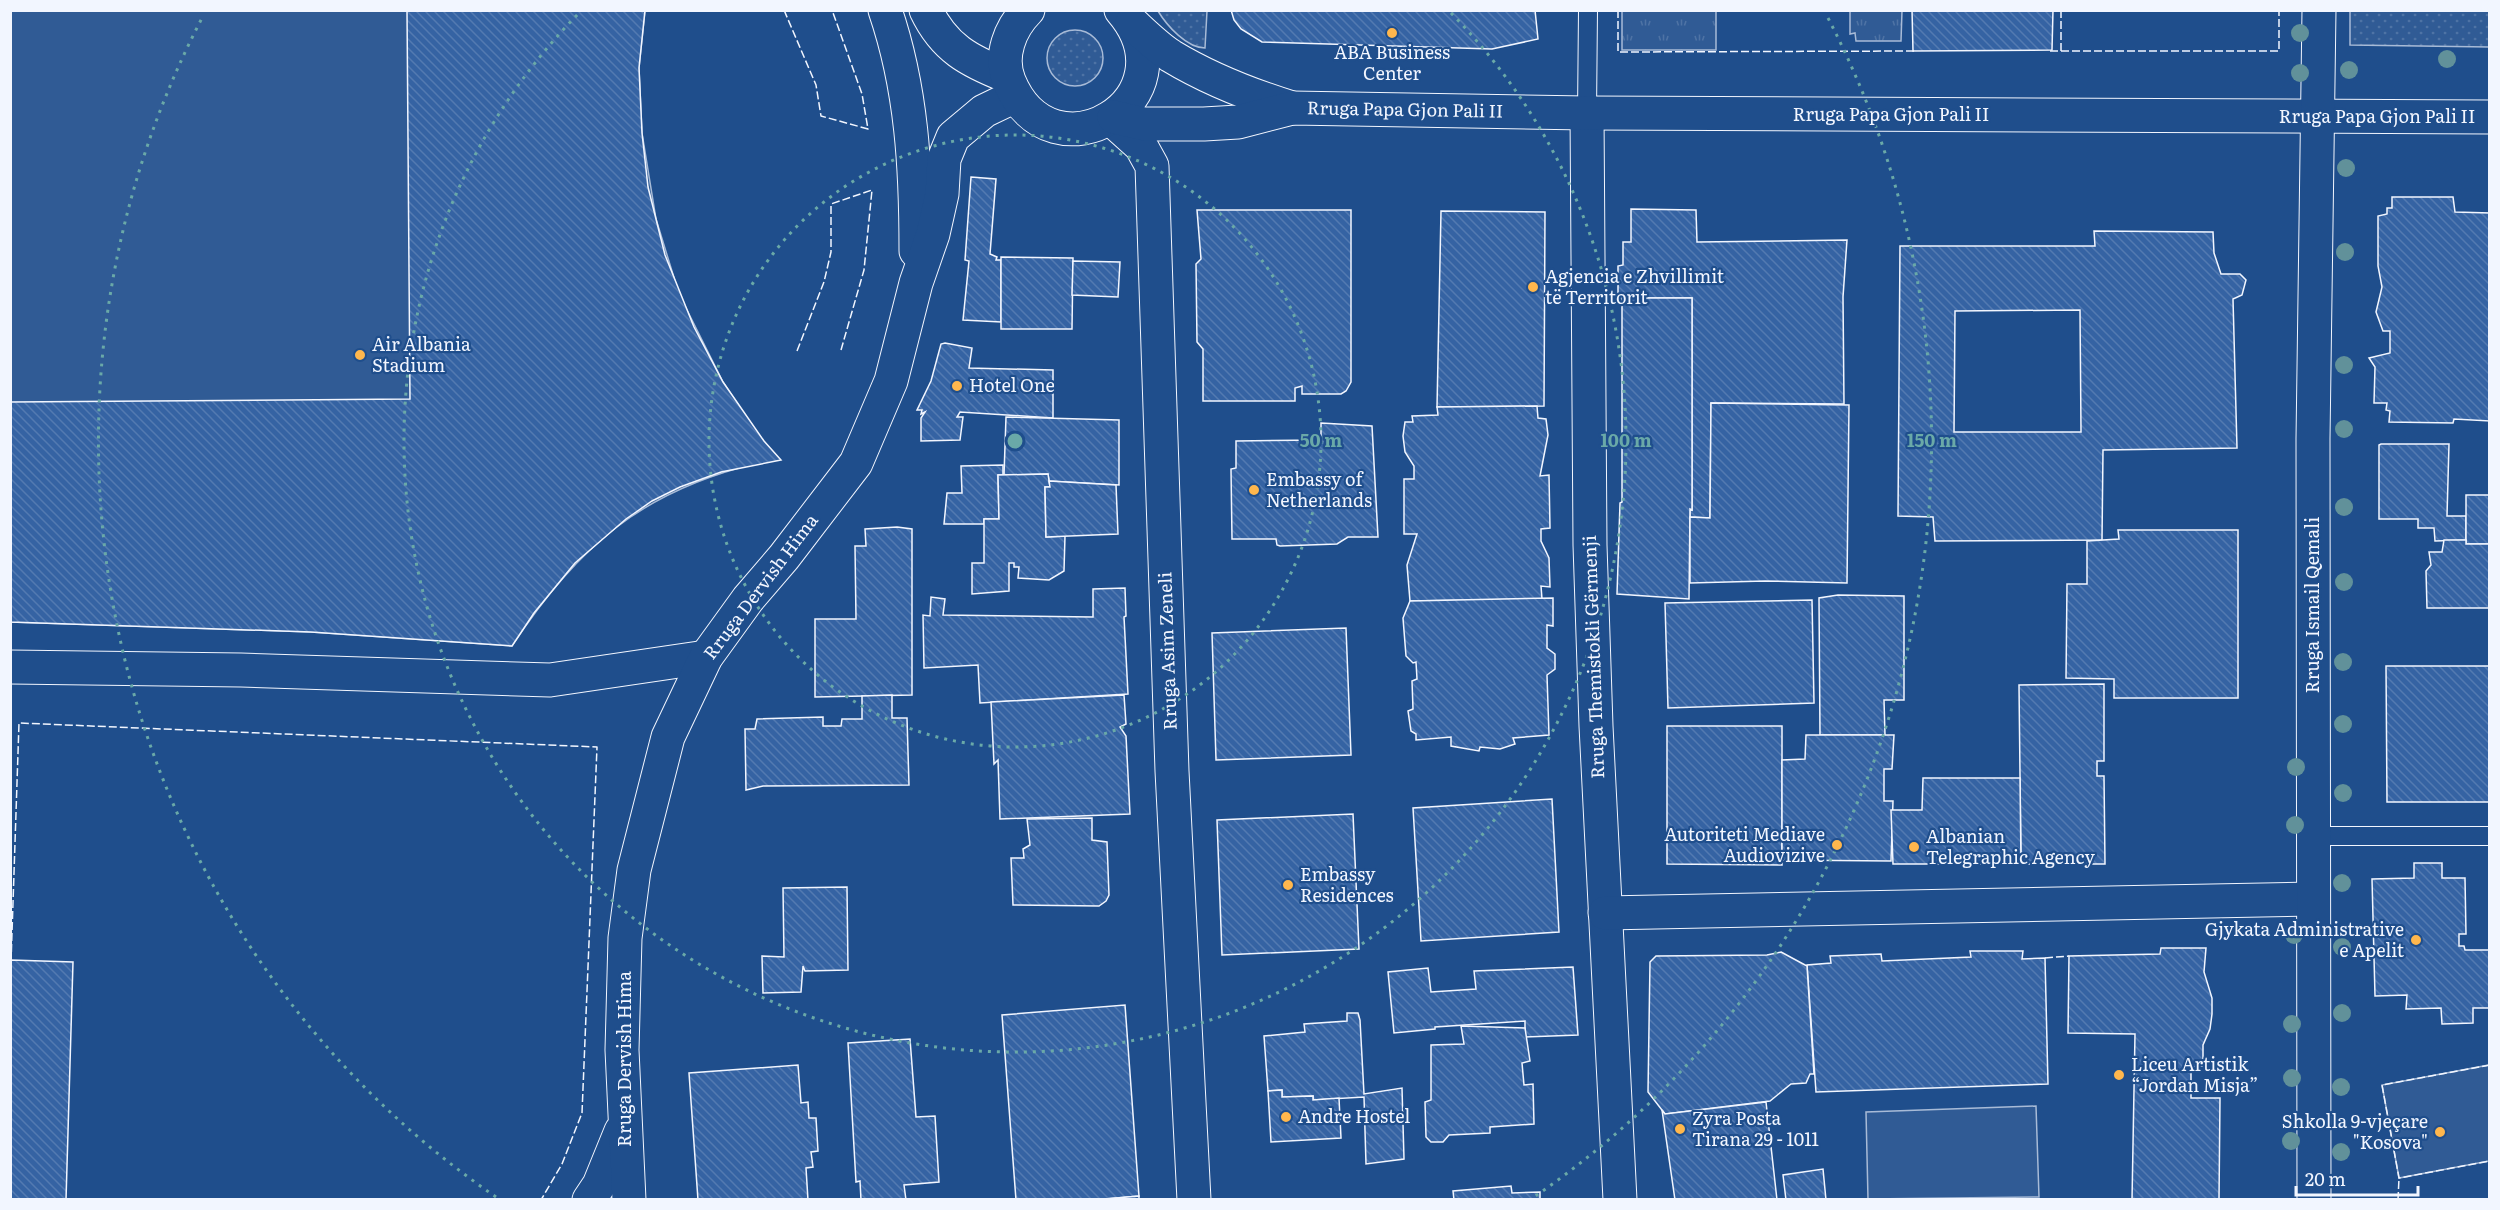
<svg xmlns="http://www.w3.org/2000/svg" width="2500" height="1210" font-family="Literata,serif">
<defs>
<pattern id="grass-dots" width="8" height="8" patternUnits="userSpaceOnUse" patternTransform="scale(1.5)"><rect width="8" height="8" fill="#305b95"/><path d="M2 2h.1M6 6h.1" fill="none" stroke="#4e73a5" stroke-width="1.8" stroke-linecap="round"/></pattern>
<pattern id="park-tufts" width="24" height="20" patternUnits="userSpaceOnUse" patternTransform="scale(1.5)"><rect width="24" height="20" fill="#305b95"/><path d="M3 7l-1-3M5 7V3M7 7l1-3M15 17l-1-3M17 17v-4M19 17l1-3" fill="none" stroke="#4e73a5"/></pattern>
<pattern id="building-back-hatch" width="6" height="6" patternUnits="userSpaceOnUse" patternTransform="scale(1.5)"><rect width="6" height="6" fill="#3563a3"/><path d="M-1 5l2 2M0 0l6 6M5-1l2 2" fill="none" stroke="#537ab1"/></pattern>
</defs>
<rect width="100%" height="100%" fill="#1f4e8c"/>
<g fill="url(#grass-dots)" stroke="#a8bbd7" stroke-width="1.5">
<path d="M1158 11H1207L1205 48C1187 48 1167 26 1158 11Z"/>
<polygon points="2350,11 2489,11 2489,47 2350,45"/>
<circle cx="1075" cy="58" r="28"/>
</g>
<g fill="url(#park-tufts)" stroke="#a8bbd7" stroke-width="1.5">
<rect x="1622" y="11" width="94" height="39"/>
<polygon points="1850,11 1902,11 1901,41 1856,41 1855,33 1850,34"/>
</g>
<g fill="#305b95" stroke="#a8bbd7" stroke-width="1.5">
<path d="M10 11H645L639 68 642 133 656 219 679 294 723 382 743 412 758 463C641 491 577 547 512 646L311 632 11 622Z"/>
<polygon points="2489,1065 2489,1161 2399,1178 2382,1085"/>
<polygon points="2036,1106 2039,1197 1868,1199 1866,1112"/>
</g>
<g fill="url(#building-back-hatch)" stroke="#f2f6ff" stroke-width="1.5" fill-rule="evenodd">
<polygon points="407,10 645,10 639,68 642,133 648,187 665,255 694,327 723,382 764,441 781,460 721,472 680,487 652,501 626,519 575,563 534,613 512,646 311,632 10,622 10,402 410,399"/>
<polygon points="1231,10 1535,10 1538,39 1492,49 1262,42 1241,29 1234,20"/>
<polygon points="1912,10 2053,10 2052,50 1913,51"/>
<polygon points="971,177 996,179 990,254 997,257 996,260 1001,260 1001,322 963,320 969,261 965,260"/>
<polygon points="2392,197 2453,197 2455,212 2490,213 2490,421 2454,419 2453,423 2389,422 2390,411 2386,410 2387,403 2374,403 2375,367 2369,358 2390,353 2390,331 2383,331 2376,312 2382,287 2378,266 2378,216 2387,214 2387,208 2392,208"/>
<polygon points="1631,209 1696,210 1697,242 1847,240 1843,297 1844,404 1711,403 1710,518 1690,517 1690,509 1692,510 1692,298 1618,298 1618,266 1623,265 1623,242 1631,242"/>
<polygon points="1197,210 1351,210 1351,382 1346,391 1341,394 1302,394 1302,386 1295,388 1295,401 1203,401 1203,349 1197,342 1196,264 1201,259"/>
<polygon points="1441,211 1545,212 1544,406 1437,407"/>
<path d="M2094 231 2213 232 2214 253 2221 274H2240L2246 280 2242 295 2233 299 2237 448 2103 450 2102 540 1935 541 1933 517 1898 516 1900 246H2095ZM2080 310 2081 432H1954L1955 311Z"/>
<polygon points="1001,257 1073,258 1072,329 1001,329"/>
<polygon points="1073,261 1120,262 1118,297 1072,295"/>
<polygon points="1622,298 1692,298 1692,510 1690,509 1689,599 1617,594 1620,503 1622,502"/>
<polygon points="945,343 972,348 969,368 1053,370 1053,418 960,412 957,417 963,417 960,440 921,441 921,418 925,412 921,414 922,410 917,410 931,381 941,344"/>
<polygon points="1711,403 1849,405 1847,583 1765,581 1690,583 1690,517 1710,518"/>
<polygon points="1537,406 1538,418 1546,419 1548,435 1540,476 1549,475 1550,528 1541,529 1541,541 1549,558 1550,587 1541,586 1542,599 1410,601 1407,565 1417,534 1404,534 1404,479 1414,479 1414,466 1405,452 1403,436 1405,422 1413,422 1412,416 1438,415 1437,407"/>
<polygon points="1006,417 1119,420 1119,485 1049,481 1048,474 1004,475"/>
<polygon points="1321,423 1372,426 1378,537 1348,537 1337,544 1280,546 1277,545 1276,539 1232,539 1231,469 1236,468 1236,441 1321,440"/>
<polygon points="2381,444 2449,444 2447,516 2466,516 2466,540 2435,541 2434,528 2418,528 2418,519 2379,519 2379,445"/>
<polygon points="1003,465 1003,475 998,475 999,519 984,519 984,524 944,524 947,493 962,493 961,466"/>
<polygon points="1048,474 1050,487 1045,487 1046,537 1065,536 1064,571 1049,580 1018,578 1019,567 1014,567 1014,563 1009,563 1009,591 972,594 972,563 984,563 984,519 999,519 998,475"/>
<polygon points="1049,481 1116,485 1118,534 1046,537 1045,487 1050,487"/>
<rect x="2466" y="495" width="24" height="49"/>
<polygon points="897,527 912,529 912,695 815,697 815,619 856,619 855,546 866,546 865,529"/>
<polygon points="2118,530 2238,530 2238,698 2114,698 2114,679 2066,678 2067,584 2087,584 2087,541 2119,539"/>
<polygon points="2444,540 2466,540 2466,544 2490,544 2490,608 2427,608 2426,571 2431,565 2429,552 2442,552"/>
<polygon points="1125,588 1126,616 1124,617 1128,694 980,703 978,665 924,668 923,615 930,616 931,597 945,599 943,615 1093,617 1093,589"/>
<polygon points="1838,595 1904,596 1904,700 1884,700 1885,735 1820,735 1819,598"/>
<polygon points="1553,598 1553,626 1547,625 1547,648 1555,654 1555,669 1547,675 1549,735 1513,738 1515,744 1500,749 1480,747 1479,751 1451,746 1451,737 1416,740 1416,734 1411,731 1408,711 1413,709 1412,681 1417,679 1416,662 1413,663 1406,656 1403,618 1410,601"/>
<polygon points="1812,600 1814,703 1668,708 1665,603"/>
<polygon points="1346,628 1351,755 1216,760 1212,633"/>
<polygon points="2386,666 2490,666 2490,802 2387,802"/>
<polygon points="2104,684 2104,761 2097,761 2097,776 2104,776 2105,864 2021,864 2019,685"/>
<polygon points="892,695 892,718 907,718 909,785 763,786 746,790 745,729 755,729 757,719 823,717 823,726 841,726 842,719 862,719 862,696"/>
<polygon points="1124,695 1126,724 1120,727 1126,736 1130,814 1000,819 998,760 994,764 991,702"/>
<polygon points="1667,726 1782,726 1782,865 1667,864"/>
<polygon points="1806,735 1894,735 1892,769 1884,769 1884,801 1893,801 1891,861 1782,860 1782,760 1805,759"/>
<polygon points="1923,778 2020,778 2021,864 1893,864 1891,810 1922,810"/>
<polygon points="1552,799 1559,932 1421,941 1413,808"/>
<polygon points="1353,814 1359,949 1222,955 1217,820"/>
<polygon points="1092,818 1092,840 1107,842 1109,895 1106,901 1099,906 1013,905 1011,858 1024,858 1023,849 1030,845 1027,819"/>
<polygon points="2414,863 2442,863 2442,878 2465,878 2466,934 2459,934 2459,946 2464,946 2465,950 2490,950 2490,1008 2473,1008 2473,1023 2442,1024 2441,1008 2406,1009 2407,995 2375,996 2372,879 2414,878"/>
<polygon points="847,887 848,970 805,971 803,966 801,992 763,993 762,956 784,957 783,888"/>
<polygon points="2161,948 2206,948 2204,972 2212,998 2212,1014 2210,1029 2203,1045 2203,1066 2191,1067 2191,1098 2220,1098 2219,1200 2132,1200 2135,1034 2068,1033 2069,956 2160,954"/>
<polygon points="1970,951 2023,951 2022,959 2045,958 2048,1084 1816,1092 1807,965 1831,963 1830,956 1881,954 1882,961 1971,957"/>
<polygon points="1781,952 1807,966 1814,1074 1810,1074 1806,1083 1791,1084 1770,1101 1665,1114 1648,1092 1650,962 1656,956 1767,955"/>
<polygon points="11,960 73,962 66,1200 10,1200"/>
<polygon points="1573,967 1578,1035 1525,1037 1525,1021 1435,1027 1435,1029 1394,1033 1388,972 1428,968 1431,992 1476,989 1474,971"/>
<polygon points="1125,1005 1139,1196 1093,1200 1016,1200 1002,1015"/>
<polygon points="1347,1013 1358,1013 1360,1020 1364,1094 1402,1088 1404,1159 1366,1164 1364,1097 1313,1100 1313,1096 1282,1097 1282,1090 1268,1091 1264,1036 1305,1032 1304,1024 1347,1021"/>
<polygon points="1461,1026 1525,1028 1530,1061 1522,1063 1524,1085 1533,1084 1534,1124 1490,1127 1490,1133 1449,1135 1443,1142 1431,1142 1426,1137 1425,1102 1431,1100 1431,1045 1464,1044"/>
<polygon points="910,1039 916,1117 935,1116 939,1182 904,1185 906,1200 861,1200 860,1181 856,1182 848,1043"/>
<polygon points="798,1065 801,1103 808,1102 809,1118 816,1118 818,1151 811,1152 813,1167 806,1168 808,1200 698,1200 689,1073"/>
<polygon points="1282,1090 1282,1097 1313,1096 1313,1100 1339,1098 1341,1138 1271,1142 1268,1091"/>
<polygon points="1766,1102 1777,1200 1675,1200 1662,1110 1665,1114"/>
<polygon points="1823,1169 1826,1200 1786,1200 1783,1175"/>
<polygon points="1511,1186 1512,1193 1540,1192 1540,1200 1454,1200 1453,1191"/>
<polygon points="1139,1196 1139,1200 1093,1200"/>
</g>
<g fill="none" stroke-linecap="round" stroke-linejoin="round">
<defs>
<g id="service">
<polyline points="1587,113 1588,10"/>
<polyline points="2313,836 2490,836"/>
</g>
<g id="minor">
<path d="M885 10C912 89 916 169 916 251"/>
<path d="M926 10C944 48 969 61 1007 76"/>
<polyline points="1587,113 1590,545 1596,726 1620,1200"/>
<polyline points="1111,119 1141,146 1152,166 1172,771 1194,1200"/>
<polyline points="10,667 241,670 550,680 706,657"/>
<polyline points="1605,913 2313,899"/>
<polyline points="589,1200 599,1185 621,1131"/>
<polyline points="629,1200 622,1050 625,938 634,870 668,737 706,657 748,599 784,557 856,463 891,381 916,283 933,234 942,194 944,159 953,137 984,111 1015,96"/>
</g>
<g id="tertiary">
<path d="M1028 10C1010 28 999 56 1009 81 1052 186 1197 98 1121 10"/>
<path d="M1132 23C1144 34 1157 47 1171 56 1209 79 1250 95 1292 108"/>
<polyline points="1114,117 1144,124 1204,124 1238,122 1292,108 1587,113 2490,117"/>
<polyline points="2314,1200 2313,439 2319,10"/>
</g>
</defs>
<use href="#service" stroke="#f2f6ff" stroke-width="20"/>
<use href="#minor" stroke="#f2f6ff" stroke-width="35"/>
<use href="#tertiary" stroke="#f2f6ff" stroke-width="35"/>
<use href="#service" stroke="#1f4e8c" stroke-width="18"/>
<use href="#minor" stroke="#1f4e8c" stroke-width="33"/>
<use href="#tertiary" stroke="#1f4e8c" stroke-width="33"/>
<g stroke="#f2f6ff" stroke-width="1.5" stroke-dasharray="8 3" stroke-linecap="butt">
<polyline points="784,10 816,85 821,116 868,129 862,94 832,10"/>
<polyline points="1618,10 1618,52 1915,51"/>
<polyline points="2050,51 2061,51 2061,10"/>
<polyline points="2061,51 2279,51 2279,10"/>
<polyline points="797,351 824,282 831,252 831,204 872,190 864,270 841,350"/>
<polyline points="2045,958 2069,956"/>
<polyline points="11,963 19,723 597,747 582,1113 562,1164 541,1200"/>
<polyline points="2490,1065 2382,1085 2399,1178 2490,1161"/>
<polyline points="2398,1200 2399,1178"/>
</g>
</g>
<g fill="#61919a">
<circle cx="2300" cy="33" r="9"/>
<circle cx="2447" cy="59" r="9"/>
<circle cx="2349" cy="70" r="9"/>
<circle cx="2300" cy="73" r="9"/>
<circle cx="2346" cy="168" r="9"/>
<circle cx="2345" cy="252" r="9"/>
<circle cx="2344" cy="365" r="9"/>
<circle cx="2344" cy="429" r="9"/>
<circle cx="2344" cy="507" r="9"/>
<circle cx="2344" cy="582" r="9"/>
<circle cx="2343" cy="662" r="9"/>
<circle cx="2343" cy="724" r="9"/>
<circle cx="2296" cy="767" r="9"/>
<circle cx="2343" cy="793" r="9"/>
<circle cx="2295" cy="825" r="9"/>
<circle cx="2342" cy="883" r="9"/>
<circle cx="2294" cy="935" r="9"/>
<circle cx="2342" cy="947" r="9"/>
<circle cx="2342" cy="1013" r="9"/>
<circle cx="2292" cy="1024" r="9"/>
<circle cx="2292" cy="1078" r="9"/>
<circle cx="2341" cy="1087" r="9"/>
<circle cx="2291" cy="1141" r="9"/>
<circle cx="2341" cy="1152" r="9"/>
</g>
<g fill="none" stroke="#6aa9a8" stroke-width="3" stroke-dasharray="3 6">
<circle cx="1015" cy="441" r="306"/>
<path d="M1451 13A611 611 0 1 1 579 13"/>
<path d="M496 1197A917 917 0 0 1 202 18M1828 18A917 917 0 0 1 1534 1197"/>
</g>
<g fill="#ffb74d" stroke="#1f4e8c" stroke-width="2">
<circle cx="1392" cy="33" r="6"/>
<circle cx="1533" cy="287" r="6"/>
<circle cx="360" cy="355" r="6"/>
<circle cx="957" cy="386" r="6"/>
<circle cx="1254" cy="490" r="6"/>
<circle cx="1837" cy="845" r="6"/>
<circle cx="1914" cy="847" r="6"/>
<circle cx="1288" cy="885" r="6"/>
<circle cx="2416" cy="940" r="6"/>
<circle cx="2119" cy="1075" r="6"/>
<circle cx="1286" cy="1117" r="6"/>
<circle cx="1680" cy="1129" r="6"/>
<circle cx="2440" cy="1132" r="6"/>
</g>
<g text-anchor="middle" stroke-width="4.5" stroke-linejoin="round" paint-order="stroke">
<g font-size="18" fill="#f2f6ff" stroke="#1f4e8c" text-anchor="start">
<text x="1392" y="59" text-anchor="middle">ABA Business<tspan x="1392" dy="21">Center</tspan></text>
<text x="1545" y="283">Agjencia e Zhvillimit<tspan x="1545" dy="21">të Territorit</tspan></text>
<text x="372" y="351">Air Albania<tspan x="372" dy="21">Stadium</tspan></text>
<text x="969" y="392">Hotel One</text>
<text x="1266" y="486">Embassy of<tspan x="1266" dy="21">Netherlands</tspan></text>
<text x="1825" y="841" text-anchor="end">Autoriteti Mediave<tspan x="1825" dy="21">Audiovizive</tspan></text>
<text x="1926" y="843">Albanian<tspan x="1926" dy="21">Telegraphic Agency</tspan></text>
<text x="1300" y="881">Embassy<tspan x="1300" dy="21">Residences</tspan></text>
<text x="2404" y="936" text-anchor="end">Gjykata Administrative<tspan x="2404" dy="21">e Apelit</tspan></text>
<text x="2131" y="1071">Liceu Artistik<tspan x="2131" dy="21">“Jordan Misja”</tspan></text>
<text x="1298" y="1123">Andre Hostel</text>
<text x="1692" y="1125">Zyra Posta<tspan x="1692" dy="21">Tirana 29 - 1011</tspan></text>
<text x="2428" y="1128" text-anchor="end">Shkolla 9-vjeçare<tspan x="2428" dy="21">"Kosova"</tspan></text>
</g>
<g font-size="18" fill="#f2f6ff" stroke="#1f4e8c">
<text transform="translate(1405 110) rotate(1)" y="6">Rruga Papa Gjon Pali II</text>
<text x="1891" y="121">Rruga Papa Gjon Pali II</text>
<text x="2377" y="123">Rruga Papa Gjon Pali II</text>
<text transform="translate(761 587) rotate(-53)" y="6">Rruga Dervish Hima</text>
<text transform="translate(2313 605) rotate(-90)" y="6">Rruga Ismail Qemali</text>
<text transform="translate(1168 651) rotate(-92)" y="6">Rruga Asim Zeneli</text>
<text transform="translate(1594 657) rotate(-92)" y="6">Rruga Themistokli Gërmenji</text>
<text transform="translate(625 1059) rotate(-90)" y="6">Rruga Dervish Hima</text>
</g>
</g>
<circle cx="1015" cy="441" r="9" fill="#6aa9a8" stroke="#1f4e8c" stroke-width="3"/>
<g font-size="18" text-anchor="middle" font-weight="bold" fill="#6aa9a8" stroke="#1f4e8c" stroke-width="4.5" stroke-linejoin="round" paint-order="stroke">
<text x="1321" y="447">50 m</text>
<text x="1626" y="447">100 m</text>
<text x="1932" y="447">150 m</text>
</g>
<rect width="2500" height="1210" fill="none" stroke="#f2f6ff" stroke-width="24"/>
<path d="M2296 1186v9h122v-9" fill="none" stroke="#f2f6ff" stroke-width="3"/>
<text x="2305" y="1186" font-size="18" fill="#f2f6ff" stroke="#1f4e8c" stroke-width="4.5" paint-order="stroke">20 m</text>
</svg>
